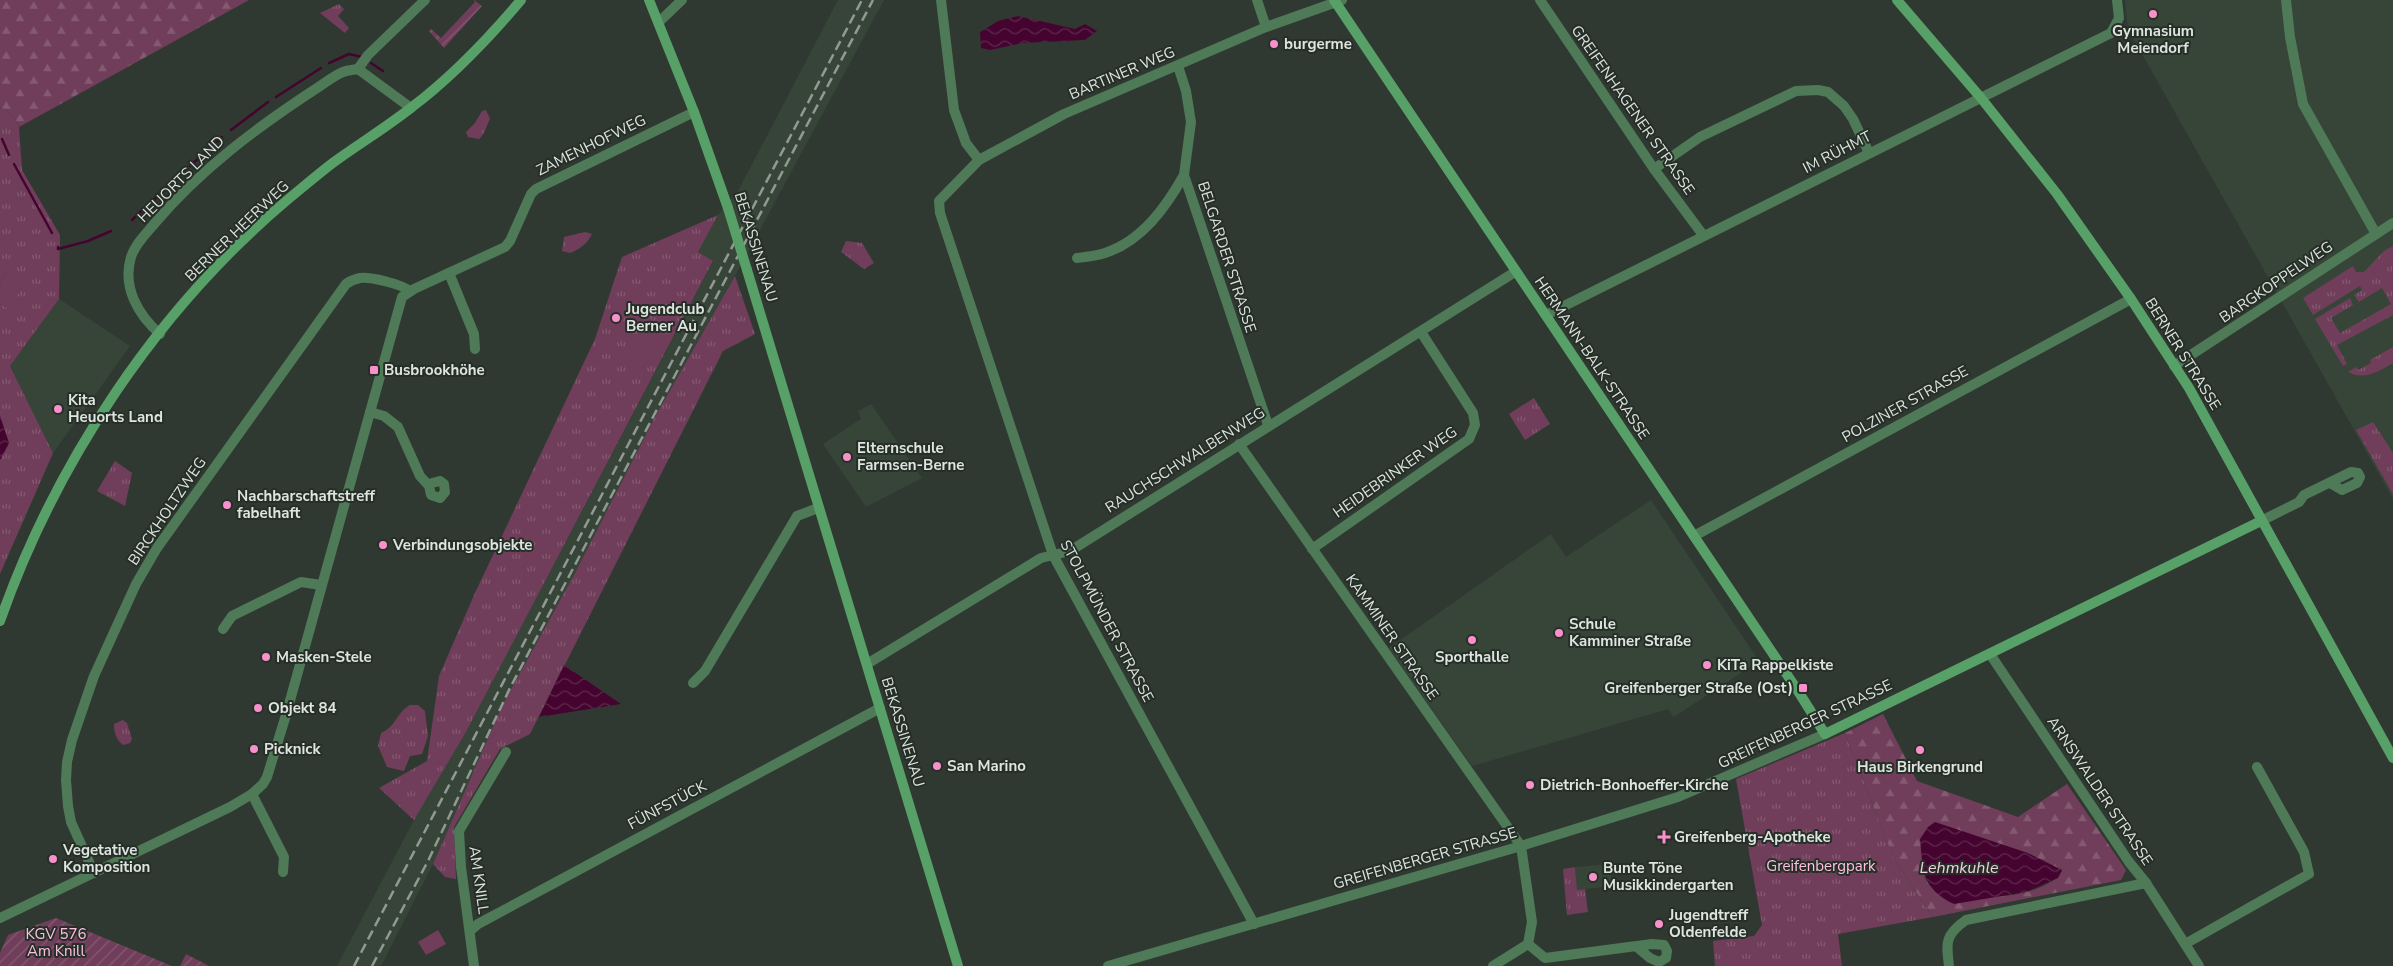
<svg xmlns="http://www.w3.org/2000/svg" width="2393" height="966" font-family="'Nunito Sans',sans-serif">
<defs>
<pattern id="grass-tufts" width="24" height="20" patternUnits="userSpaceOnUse" patternTransform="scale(1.25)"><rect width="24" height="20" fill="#703e5a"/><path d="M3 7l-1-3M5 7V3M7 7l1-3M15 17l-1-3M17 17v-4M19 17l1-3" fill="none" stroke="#845a71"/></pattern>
<pattern id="forest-firs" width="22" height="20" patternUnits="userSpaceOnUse" patternTransform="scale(1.25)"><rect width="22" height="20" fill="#703e5a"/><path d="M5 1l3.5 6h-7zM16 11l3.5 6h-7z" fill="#845a71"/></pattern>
<pattern id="garden-furrows" width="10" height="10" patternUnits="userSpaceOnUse" patternTransform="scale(1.25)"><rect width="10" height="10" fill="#703e5a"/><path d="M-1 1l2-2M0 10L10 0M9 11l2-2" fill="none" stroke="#845a71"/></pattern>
<pattern id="water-waves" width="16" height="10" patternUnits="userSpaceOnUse" patternTransform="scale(1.25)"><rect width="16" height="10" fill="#44042f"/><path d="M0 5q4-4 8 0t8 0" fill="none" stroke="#5f284d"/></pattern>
</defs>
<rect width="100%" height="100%" fill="#303931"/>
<g fill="#364538">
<polygon points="838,0 884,0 735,276 655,417 574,575 503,704 433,864 381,966 337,966 414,820 466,732 713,262 698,252 718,215 738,191"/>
<polygon points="2125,0 2393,0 2393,499 2128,29"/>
<polygon points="59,299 130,346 53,453 10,366"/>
<polygon points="871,404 922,478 866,507 823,444 861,419 858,411"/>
<polygon points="1651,500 1759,661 1674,717 1668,709 1472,766 1389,648 1551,534 1566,557"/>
<polygon points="1610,864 1612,886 1577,890 1575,867"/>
</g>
<g fill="url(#grass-tufts)">
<polygon points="339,4 344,9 338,16 349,28 345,33 320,13"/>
<polygon points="0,107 13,115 19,127 22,170 60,235 59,299 10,366 53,453 0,574 0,460 9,443 0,416 0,304 10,309 6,273 0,285"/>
<path d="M486 110 490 119C486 126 485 134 479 139L468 137 466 132 475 123 482 111Z"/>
<polygon points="718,215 698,252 713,261 466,732 414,820 379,788 427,761 439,676 475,593 595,339 622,257"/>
<path d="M585 232 592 234C587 244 580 249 570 253L562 251 564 237Z"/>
<polygon points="846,241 862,243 874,263 864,269 841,252"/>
<polygon points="2393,246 2393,315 2337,345 2347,364 2343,366 2315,319 2350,298 2353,305 2331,318 2340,333 2391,304 2382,288 2359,302 2354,295 2362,290 2360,286 2313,315 2303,298 2353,266 2356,272 2364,272 2384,251"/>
<polygon points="735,276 755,334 723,351 530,734 500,749 454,827 456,879 445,877 433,864 503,704 574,575 655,417"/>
<path d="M2393 347V363C2379 371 2364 381 2348 372L2356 367 2358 370 2371 363 2370 360Z"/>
<polygon points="1534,398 1550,424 1525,440 1509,414"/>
<polygon points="2373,422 2393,453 2393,494 2356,430"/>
<polygon points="115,461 132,473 125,506 97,491"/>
<path d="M410 705H418L425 711 428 736 422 754 410 756 404 771 387 767 378 746 381 733C398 725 394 715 410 705Z"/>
<path d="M123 720 127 723 132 739 130 743 123 745C116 739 114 733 114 724Z"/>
<polygon points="1845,733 1893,857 1933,917 1838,934 1842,966 1715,966 1713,941 1754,936 1762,925 1736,779"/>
<polygon points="1575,867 1577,890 1585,889 1588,912 1567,915 1563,869"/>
</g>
<g fill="url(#forest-firs)" fill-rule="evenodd">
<polygon points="0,0 249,0 19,127 13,115 0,107"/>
<path d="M1883 714 1917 781 2018 817 2067 784 2126 870 2121 880 1933 917 1893 857 1845 733ZM1923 864 2052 866 2062 871C2053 888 2014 897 1995 896 1974 895 1951 890 1930 886L1925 878Z"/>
</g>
<g fill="url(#garden-furrows)">
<polygon points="474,0 482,6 444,48 429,31 431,29 441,38 475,2"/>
<polygon points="56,918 172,966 0,966 0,953 8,935"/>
<polygon points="186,954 209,966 180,966"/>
</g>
<g fill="#703e5a">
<polygon points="6,273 24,283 10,309 0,304 0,285"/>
<polygon points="647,317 668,328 646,369 625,358"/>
<polygon points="438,930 446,944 426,955 418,942"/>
</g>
<g fill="url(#water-waves)">
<polygon points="1018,16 1075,29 1085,24 1097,31 1085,40 1023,43 990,50 981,48 980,32 998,21"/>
<polygon points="0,416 9,443 0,460"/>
<polygon points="564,665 621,704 539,717"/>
<path d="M1935 822 2028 853 2062 870 2058 878 2026 892 1954 904C1922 889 1923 870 1920 839L1928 827Z"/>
</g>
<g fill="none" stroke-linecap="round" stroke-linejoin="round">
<g stroke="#44042f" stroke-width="2.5">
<polyline points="329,63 349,54 362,57"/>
<polyline points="371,63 383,71"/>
<polyline points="276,97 321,68"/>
<polyline points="231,130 268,102"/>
<polyline points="2,139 9,155"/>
<polyline points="14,164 52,233"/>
<polyline points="190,166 222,137"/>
<polyline points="132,220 182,173"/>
<polyline points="58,247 58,249 88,241 111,231"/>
</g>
<g stroke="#4e7a57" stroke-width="10">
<polyline points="941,0 954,110 966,143 979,160"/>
<polyline points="1257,0 1266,27"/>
<polyline points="1540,0 1654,169 1703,235"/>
<polyline points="2286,0 2290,37 2303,104 2376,234"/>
<polyline points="659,22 682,0"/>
<polyline points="1178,66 1186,91 1191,122 1184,175 1268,425"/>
<polyline points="358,69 368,55 425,0"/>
<polyline points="1654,169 1700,137 1796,91 1818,90 1828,92 1844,106 1853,119 1869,153"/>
<path d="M1077 258C1086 257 1096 256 1105 253 1142 241 1166 207 1184 175"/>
<polyline points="449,273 474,334 475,349"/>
<polyline points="1546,315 2111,33 2119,18 2117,0"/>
<path d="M160 334C138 315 122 287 131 257 135 244 146 234 155 223 200 170 256 128 314 90 324 84 333 76 343 72 348 70 353 70 358 69L411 108"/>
<polyline points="2174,366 2393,223"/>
<polyline points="370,412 384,416 398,427 420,476 429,486 431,495 440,498 445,492 444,484 440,481 432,483 429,486"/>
<polyline points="1239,444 1521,846 1532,922 1528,944 1493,966"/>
<polyline points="2261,521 2299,502 2304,495 2351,472 2358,473 2360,477 2357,483 2342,490 2330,483"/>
<polyline points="1694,536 2131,299"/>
<polyline points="1312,549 1469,439 1475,425 1473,413 1421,332"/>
<polyline points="223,629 232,616 301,582 321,585"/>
<polyline points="1990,654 2129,862 2146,883 2199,966"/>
<polyline points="867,664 1041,558 1070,551 1515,272"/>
<polyline points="693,683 705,671 797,516 818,508"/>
<polyline points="252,794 284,857 283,872"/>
<path d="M94 873 71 822 68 806 66 780 67 762 72 740 94 676 136 584 157 548 346 284C350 281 355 279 360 278 370 277 403 284 409 291"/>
<polyline points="0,918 230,807 252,794 263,784 267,777 286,715 402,297 414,289 505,247 510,241 531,194 536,189 694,112"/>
<polyline points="1254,924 1053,555 940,213 939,201 979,160 1064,114 1266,27 1342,0"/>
<polyline points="470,931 478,924 880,708"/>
<polyline points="1528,944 1545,958 1652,944 1664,945 1667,951 1666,958 1659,962 1650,958 1637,947"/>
<polyline points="2185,944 2309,874 2304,852 2257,767"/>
<polyline points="474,966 461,867 459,831 506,752"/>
<polyline points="1108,966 1521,846 1678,797 1825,734"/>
<path d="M1949 966C1946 942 1945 935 1966 920L2146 883"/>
</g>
<g stroke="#57a067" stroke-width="10">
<polyline points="649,0 694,112 728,208"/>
<polyline points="1334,0 1798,691 1825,734 2261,521"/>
<polyline points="1897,0 1981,98 2057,194 2131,299 2189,388 2393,758"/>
<polyline points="747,270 958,966"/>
<path d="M0 621C56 462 157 310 286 201 302 188 318 174 334 162 360 143 387 127 412 107 453 76 488 39 521 0"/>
</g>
<g stroke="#929993" stroke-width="2.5" stroke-dasharray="10 5" stroke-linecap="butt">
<polyline points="354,966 862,0"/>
<polyline points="372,966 428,861 510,688 873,0"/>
</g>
<polyline stroke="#57a067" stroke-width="10" points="728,208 747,270"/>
</g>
<g fill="#f890cb" stroke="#262f27" stroke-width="2">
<circle cx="2153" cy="14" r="5"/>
<circle cx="1274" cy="44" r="5"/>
<circle cx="616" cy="318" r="5"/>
<rect x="369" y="365" width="10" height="10" rx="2.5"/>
<circle cx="58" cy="409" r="5"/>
<circle cx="847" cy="457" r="5"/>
<circle cx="227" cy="505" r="5"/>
<circle cx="383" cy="545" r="5"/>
<circle cx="1559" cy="633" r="5"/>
<circle cx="1472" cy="640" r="5"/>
<circle cx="266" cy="657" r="5"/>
<circle cx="1707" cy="665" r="5"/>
<rect x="1798" y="683" width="10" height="10" rx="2.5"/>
<circle cx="258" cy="708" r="5"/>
<circle cx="254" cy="749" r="5"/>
<circle cx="1920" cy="750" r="5"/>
<circle cx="937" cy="766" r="5"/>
<circle cx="1530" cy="785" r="5"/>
<path d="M1661.5 829.5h5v5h5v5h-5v5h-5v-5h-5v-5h5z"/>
<circle cx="53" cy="859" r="5"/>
<circle cx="1593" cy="877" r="5"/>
<circle cx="1659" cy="924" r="5"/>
</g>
<g text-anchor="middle" stroke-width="4" stroke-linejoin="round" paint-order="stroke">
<g font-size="15" font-weight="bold" fill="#dee4df" stroke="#262f27" text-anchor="start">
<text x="2153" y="36" text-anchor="middle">Gymnasium<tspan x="2153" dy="17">Meiendorf</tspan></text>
<text x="1284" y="49">burgerme</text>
<text x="626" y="314">Jugendclub<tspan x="626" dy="17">Berner Au</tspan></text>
<text x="384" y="375">Busbrookhöhe</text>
<text x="68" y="405">Kita<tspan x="68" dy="17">Heuorts Land</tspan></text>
<text x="857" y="453">Elternschule<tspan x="857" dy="17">Farmsen-Berne</tspan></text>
<text x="237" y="501">Nachbarschaftstreff<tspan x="237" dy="17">fabelhaft</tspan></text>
<text x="393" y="550">Verbindungsobjekte</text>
<text x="1569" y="629">Schule<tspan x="1569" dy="17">Kamminer Straße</tspan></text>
<text x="276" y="662">Masken-Stele</text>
<text x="1472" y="662" text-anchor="middle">Sporthalle</text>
<text x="1717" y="670">KiTa Rappelkiste</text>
<text x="1793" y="693" text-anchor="end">Greifenberger Straße (Ost)</text>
<text x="268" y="713">Objekt 84</text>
<text x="264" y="754">Picknick</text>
<text x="947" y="771">San Marino</text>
<text x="1920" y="772" text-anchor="middle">Haus Birkengrund</text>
<text x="1540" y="790">Dietrich-Bonhoeffer-Kirche</text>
<text x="1674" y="842">Greifenberg-Apotheke</text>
<text x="63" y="855">Vegetative<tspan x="63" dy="17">Komposition</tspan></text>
<text x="1603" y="873">Bunte Töne<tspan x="1603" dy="17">Musikkindergarten</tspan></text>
<text x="1669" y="920">Jugendtreff<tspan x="1669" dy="17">Oldenfelde</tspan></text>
</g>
<g font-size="15" fill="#dee4df" stroke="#262f27">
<text transform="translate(1122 73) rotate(-23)" y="5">BARTINER WEG</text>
<text transform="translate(1633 110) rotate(55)" y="5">GREIFENHAGENER STRASSE</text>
<text transform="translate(591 145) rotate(-26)" y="5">ZAMENHOFWEG</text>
<text transform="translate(1837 152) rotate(-27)" y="5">IM RÜHMT</text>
<text transform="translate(181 179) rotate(-45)" y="5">HEUORTS LAND</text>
<text transform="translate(237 231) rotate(-44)" y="5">BERNER HEERWEG</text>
<text transform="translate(756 247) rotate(73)" y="5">BEKASSINENAU</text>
<text transform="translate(1227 257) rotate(72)" y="5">BELGARDER STRASSE</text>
<text transform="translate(2276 282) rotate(-34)" y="5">BARGKOPPELWEG</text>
<text transform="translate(2183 354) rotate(58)" y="5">BERNER STRASSE</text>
<text transform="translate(1592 358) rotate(56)" y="5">HERMANN-BALK-STRASSE</text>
<text transform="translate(1905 404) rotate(-29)" y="5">POLZINER STRASSE</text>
<text transform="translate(1185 460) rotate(-32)" y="5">RAUCHSCHWALBENWEG</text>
<text transform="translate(1395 472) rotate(-35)" y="5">HEIDEBRINKER WEG</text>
<text transform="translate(167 511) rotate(-56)" y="5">BIRCKHOLTZWEG</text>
<text transform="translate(1107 621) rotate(62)" y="5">STOLPMÜNDER STRASSE</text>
<text transform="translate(1392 637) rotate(55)" y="5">KAMMINER STRASSE</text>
<text transform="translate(1805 724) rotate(-25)" y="5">GREIFENBERGER STRASSE</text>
<text transform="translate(903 732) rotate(73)" y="5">BEKASSINENAU</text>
<text transform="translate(2100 791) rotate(56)" y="5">ARNSWALDER STRASSE</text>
<text transform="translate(667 805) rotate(-28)" y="5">FÜNFSTÜCK</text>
<text transform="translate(1425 858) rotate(-16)" y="5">GREIFENBERGER STRASSE</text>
<text transform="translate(479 880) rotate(82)" y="5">AM KNILL</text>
</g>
<g font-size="15" fill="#fdc0e1" stroke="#262f27">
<text x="1821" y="871">Greifenbergpark</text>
<text x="56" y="939">KGV 576<tspan x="56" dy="17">Am Knill</tspan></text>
</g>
<g font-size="16" font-style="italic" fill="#f6cde2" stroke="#262f27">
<text x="1959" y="873">Lehmkuhle</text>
</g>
</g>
</svg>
